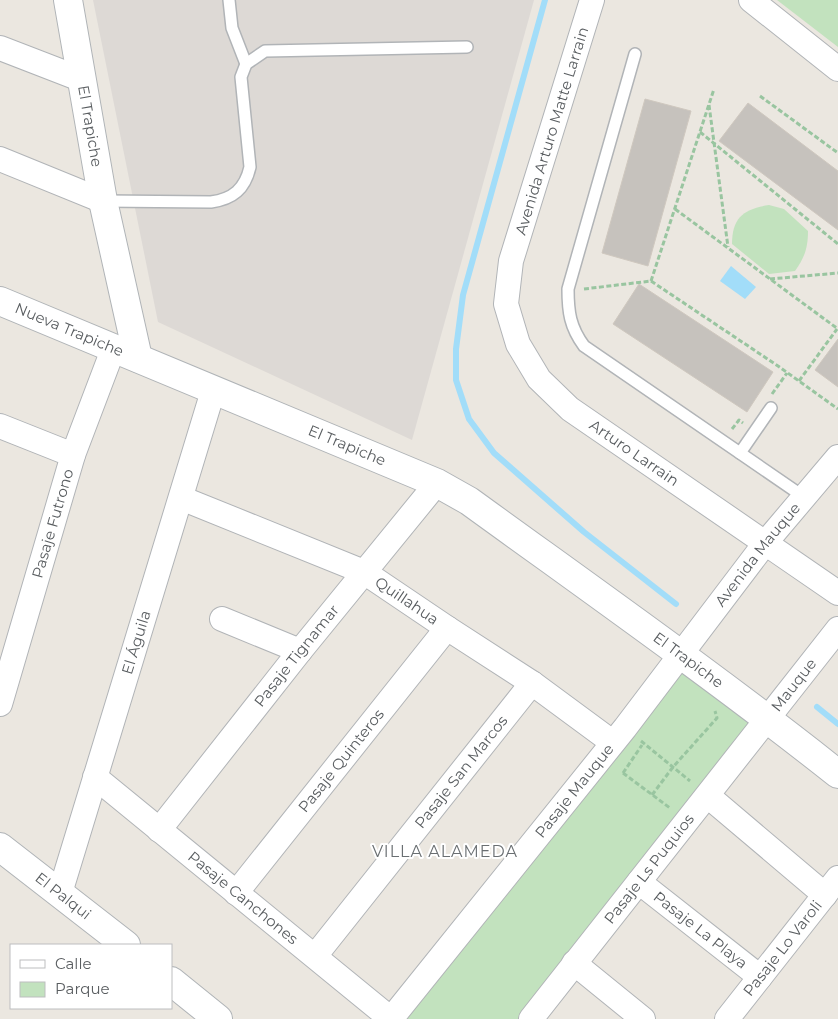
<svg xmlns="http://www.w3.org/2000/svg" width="838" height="1019" font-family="Montserrat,sans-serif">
<rect width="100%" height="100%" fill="#ebe7e0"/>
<polygon fill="#ddd9d5" points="93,0 534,0 412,440 158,322"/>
<g fill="#c2e2be">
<polygon points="777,0 838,0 838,47"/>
<path d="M769 205 784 209 808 231C808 247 805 257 795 271L769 274 732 244C732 217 744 209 769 205Z"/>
<polygon points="686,668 759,723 522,1019 401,1019"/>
</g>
<polygon fill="#a2ddf9" points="731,266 756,287 745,299 720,281"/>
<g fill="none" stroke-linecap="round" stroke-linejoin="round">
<g stroke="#a2ddf9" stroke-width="6">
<polyline points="545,0 463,295 456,349 456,380 469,419 494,453 584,532 676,604"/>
<polyline points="817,707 838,724"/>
</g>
</g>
<g fill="#c6c2bd" stroke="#cfc8bf">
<polygon points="645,99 691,111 648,266 602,253"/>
<polygon points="748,103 838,171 838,230 719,141"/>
<polygon points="639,284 773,372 747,412 613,324"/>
<polygon points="838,339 838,387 815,370"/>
</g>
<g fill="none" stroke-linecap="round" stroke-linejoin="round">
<defs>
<g id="lane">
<polyline points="229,0 232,28 246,64"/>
<path d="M635 54 568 289C568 312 570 327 584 346L804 497"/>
<path d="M103 201 211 202C233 199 245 189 250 167L241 77 246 64 265 51 467 47"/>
<polyline points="740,453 771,408"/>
</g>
<g id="street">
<path id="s1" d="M592 0 511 261 506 304 518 344 539 379 570 409 838 593"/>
<polyline points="751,0 838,69"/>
<polyline points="0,48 83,80"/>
<polyline points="0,159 103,201"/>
<polyline points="0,426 73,455"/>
<path id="s2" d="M181 498 364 572 447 628 532 683 612 742"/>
<polyline points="222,619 300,651"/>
<path id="s3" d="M0 704 73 455 114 347"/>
<path id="s4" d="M95 777 391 1019 625 728 766 542 838 457"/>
<polyline points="708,796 825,895"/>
<path id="s5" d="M159 830 300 651 437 483"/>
<path id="s6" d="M639 882 760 977"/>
<path id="s7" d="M60 893 213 391"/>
<path id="s8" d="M236 893 447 628"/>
<path id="s9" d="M315 956 532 683"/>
<polyline points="574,963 643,1019"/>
<path id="s10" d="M531 1019 838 629"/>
<path id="s11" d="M727 1019 838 878"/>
</g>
<g id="secondary">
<path id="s12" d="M68 0 103 201 138 358"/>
<path id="s13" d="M0 301 437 483 469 501C593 591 718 679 838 774"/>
<path id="s14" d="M0 847 126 945"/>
<polyline points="171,981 218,1019"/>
</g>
</defs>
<use href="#lane" stroke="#b1b4b7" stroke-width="14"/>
<use href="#street" stroke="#b1b4b7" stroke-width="26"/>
<use href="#secondary" stroke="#b0b4b7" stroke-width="30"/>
<g stroke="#99c5a0" stroke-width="3" stroke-dasharray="5 2.5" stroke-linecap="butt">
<polyline points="760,96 838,153"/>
<polyline points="709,105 728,247"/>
<polyline points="700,132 838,244"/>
<polyline points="675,209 838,329"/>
<polyline points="770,279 838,273"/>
<polyline points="651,281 714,89"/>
<polyline points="584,289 651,281 778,366 838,409"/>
<polyline points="799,381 837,329"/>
<polyline points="772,394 787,373"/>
<polyline points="732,429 739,420 743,423"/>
<polyline points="641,741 690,781"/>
<polyline points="623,773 642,745"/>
<polyline points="623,773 670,808"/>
<polyline points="652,795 673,767 717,718 715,711"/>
</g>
<use href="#lane" stroke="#fff" stroke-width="11"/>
<use href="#street" stroke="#fff" stroke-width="24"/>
<use href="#secondary" stroke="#fff" stroke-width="28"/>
</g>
<g text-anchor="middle" stroke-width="4" stroke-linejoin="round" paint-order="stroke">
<g font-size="15" fill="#595d60" stroke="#fff">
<text dy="5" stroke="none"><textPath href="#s12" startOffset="128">El Trapiche</textPath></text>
<text transform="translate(552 131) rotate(-73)" y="5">Avenida Arturo Matte Larrain</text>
<text dy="5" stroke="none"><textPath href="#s13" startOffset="75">Nueva Trapiche</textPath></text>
<text dy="5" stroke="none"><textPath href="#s13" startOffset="376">El Trapiche</textPath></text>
<text dy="5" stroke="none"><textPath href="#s1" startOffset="520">Arturo Larrain</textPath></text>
<text dy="5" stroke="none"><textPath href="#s3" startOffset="188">Pasaje Futrono</textPath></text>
<text dy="5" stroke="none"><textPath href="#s4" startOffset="974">Avenida Mauque</textPath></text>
<text dy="5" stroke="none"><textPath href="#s2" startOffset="249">Quillahua</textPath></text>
<text dy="5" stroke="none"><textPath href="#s7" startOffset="262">El Águila</textPath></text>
<text dy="5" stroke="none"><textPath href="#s5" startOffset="222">Pasaje Tignamar</textPath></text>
<text dy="5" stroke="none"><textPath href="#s13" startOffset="781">El Trapiche</textPath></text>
<text dy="5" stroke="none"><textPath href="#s10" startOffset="425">Mauque</textPath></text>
<text dy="5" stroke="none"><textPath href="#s8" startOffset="169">Pasaje Quinteros</textPath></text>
<text dy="5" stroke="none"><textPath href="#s9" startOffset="235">Pasaje San Marcos</textPath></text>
<text dy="5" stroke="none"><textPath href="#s4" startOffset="675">Pasaje Mauque</textPath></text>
<text dy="5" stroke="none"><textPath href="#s10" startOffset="191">Pasaje Ls Puquios</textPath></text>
<text dy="5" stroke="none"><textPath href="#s14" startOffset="80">El Palqui</textPath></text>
<text dy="5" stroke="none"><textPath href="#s4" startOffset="191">Pasaje Canchones</textPath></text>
<text dy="5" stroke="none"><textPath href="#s6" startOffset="78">Pasaje La Playa</textPath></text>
<text dy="5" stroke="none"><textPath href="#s11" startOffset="90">Pasaje Lo Varoli</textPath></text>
</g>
<g font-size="16" letter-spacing="1" fill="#6a6f72" stroke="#fff">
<text x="445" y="857">VILLA ALAMEDA</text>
</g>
</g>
<rect x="10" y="944" width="162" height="65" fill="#ffffff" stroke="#bdbebf"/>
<rect x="20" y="960" width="25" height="8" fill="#ffffff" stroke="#bdbebf"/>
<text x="55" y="969" font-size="15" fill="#595d60">Calle</text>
<rect x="20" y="982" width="25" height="15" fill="#c2e2be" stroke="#bdbebf"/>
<text x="55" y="994" font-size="15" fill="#595d60">Parque</text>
</svg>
